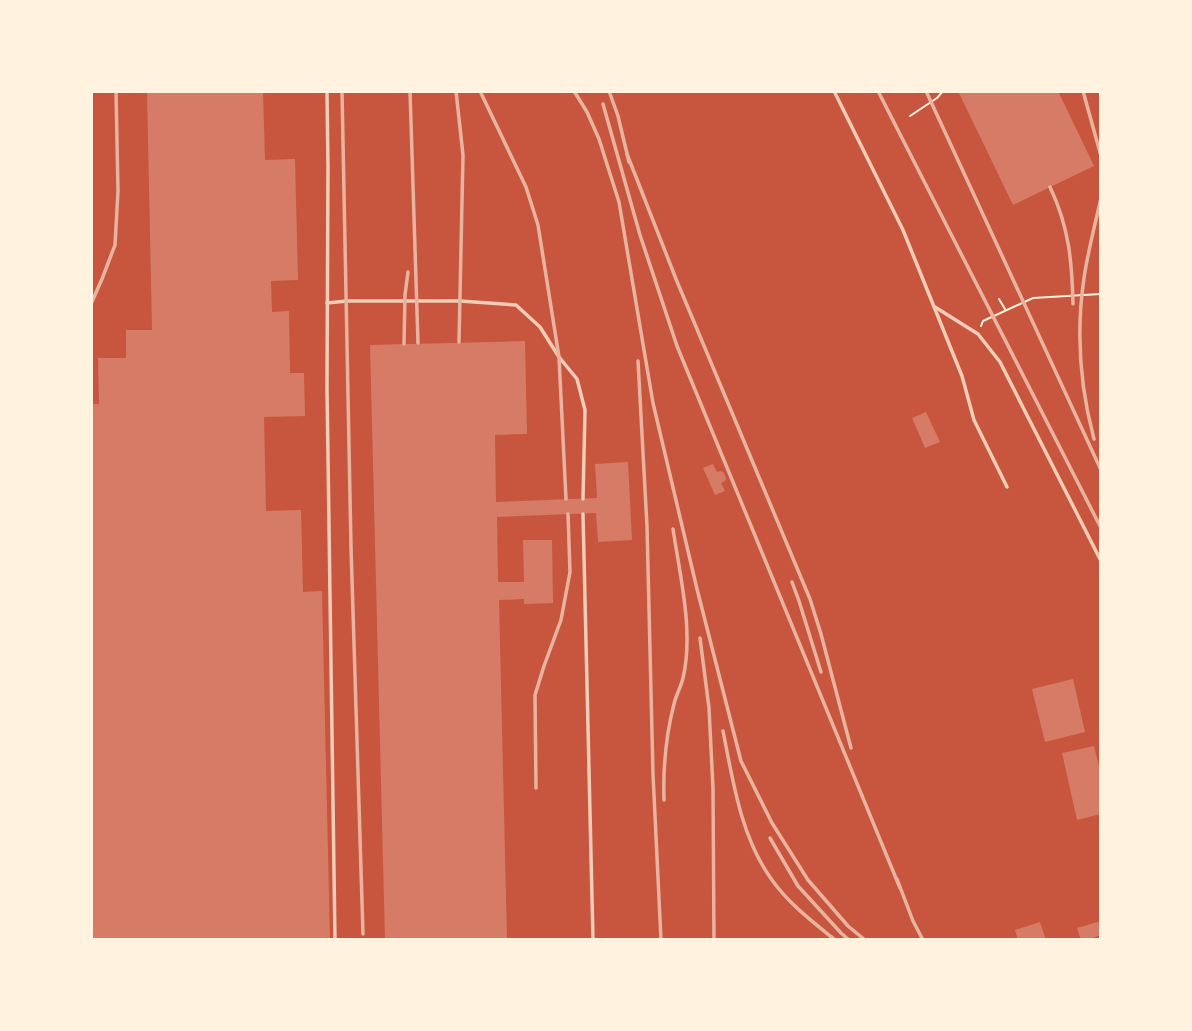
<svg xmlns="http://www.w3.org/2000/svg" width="1192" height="1031" font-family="'IBM Plex Serif',serif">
<rect width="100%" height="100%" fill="#c8553d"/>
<g fill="#d67c66">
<polygon points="147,91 263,91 265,160 295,159 298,280 271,281 272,312 289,311 290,373 304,373 305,416 264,417 266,511 301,510 303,592 322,591 330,940 91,940 91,404 99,404 98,358 126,358 126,330 152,330"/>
<polygon points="958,91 1058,91 1094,166 1013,205"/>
<polygon points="525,341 527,434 495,435 496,502 597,498 595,464 628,462 632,540 598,542 596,513 497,517 498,582 524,582 523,540 552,540 553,603 524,604 524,599 499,600 507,940 385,940 370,345"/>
<polygon points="926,412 940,442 925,448 912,418"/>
<polygon points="713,464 717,472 720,471 723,472 726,478 725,481 721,483 725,491 715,495 703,468"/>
<polygon points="1073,679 1085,732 1045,742 1032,689"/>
<polygon points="1094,746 1101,775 1101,814 1077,820 1062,753"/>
<polygon points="1101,921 1101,935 1087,940 1081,940 1077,928"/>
<polygon points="1040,922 1046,940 1018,940 1015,930"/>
</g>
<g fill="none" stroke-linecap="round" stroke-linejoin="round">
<g stroke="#fff3e0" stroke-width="2">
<polyline points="910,116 937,98 943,91"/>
<polyline points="999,299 1005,309"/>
<polyline points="981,326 983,321 1033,298 1101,294"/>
</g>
<g stroke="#f1ccb7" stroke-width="3.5">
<polyline points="327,91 328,167 327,388 335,940"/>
<polyline points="834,91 903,230 962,376 974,420 1007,487"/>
<polyline points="327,303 347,301 460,301 516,305 540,327 559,357 577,379 585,410 583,499"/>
<polyline points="935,307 978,334 1000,362 1101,561"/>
<polyline points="583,514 593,940"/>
</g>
<g stroke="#e9b49f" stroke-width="3.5">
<polyline points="342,91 351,547 363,934"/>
<polyline points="410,91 418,343"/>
<polyline points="456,91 463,155 459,342"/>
<polyline points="480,91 526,187 538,225 559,357 566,499"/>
<polyline points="574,91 587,112 599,139 619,202 653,403 697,589 741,761 772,823 808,880 848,926 865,940"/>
<polyline points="609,91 618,116 629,162"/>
<polyline points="878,91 1101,528"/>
<polyline points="926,91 1101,470"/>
<polyline points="1083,91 1101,156"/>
<polyline points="603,104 640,235 677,346 900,888"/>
<polyline points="627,154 676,279 810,599 821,634 851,748"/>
<path d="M1050 187C1069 227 1072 261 1073 304"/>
<polyline points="91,304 102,279 115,245 118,191 116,91"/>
<polyline points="404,344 405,295 408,272"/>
<polyline points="638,361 647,526 653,774 661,940"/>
<path d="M1094 439C1080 387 1076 332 1084 278 1088 251 1095 225 1101 198"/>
<polyline points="792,582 799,601 821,672"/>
<polyline points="700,638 709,708 713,788 714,940"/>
<path d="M723 731C733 781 741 838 772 880 789 904 813 922 835 940"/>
<polyline points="536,788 535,695 544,666 561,620 570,572 568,514"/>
<path d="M664 800C663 768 666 735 674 704 676 695 681 687 683 678 694 632 680 576 673 529"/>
<polyline points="770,838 798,886 841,933 849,940"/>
<polyline points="897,879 913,921 923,940"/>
</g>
</g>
<rect width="1192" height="1031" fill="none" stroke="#fff3e0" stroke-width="186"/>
</svg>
